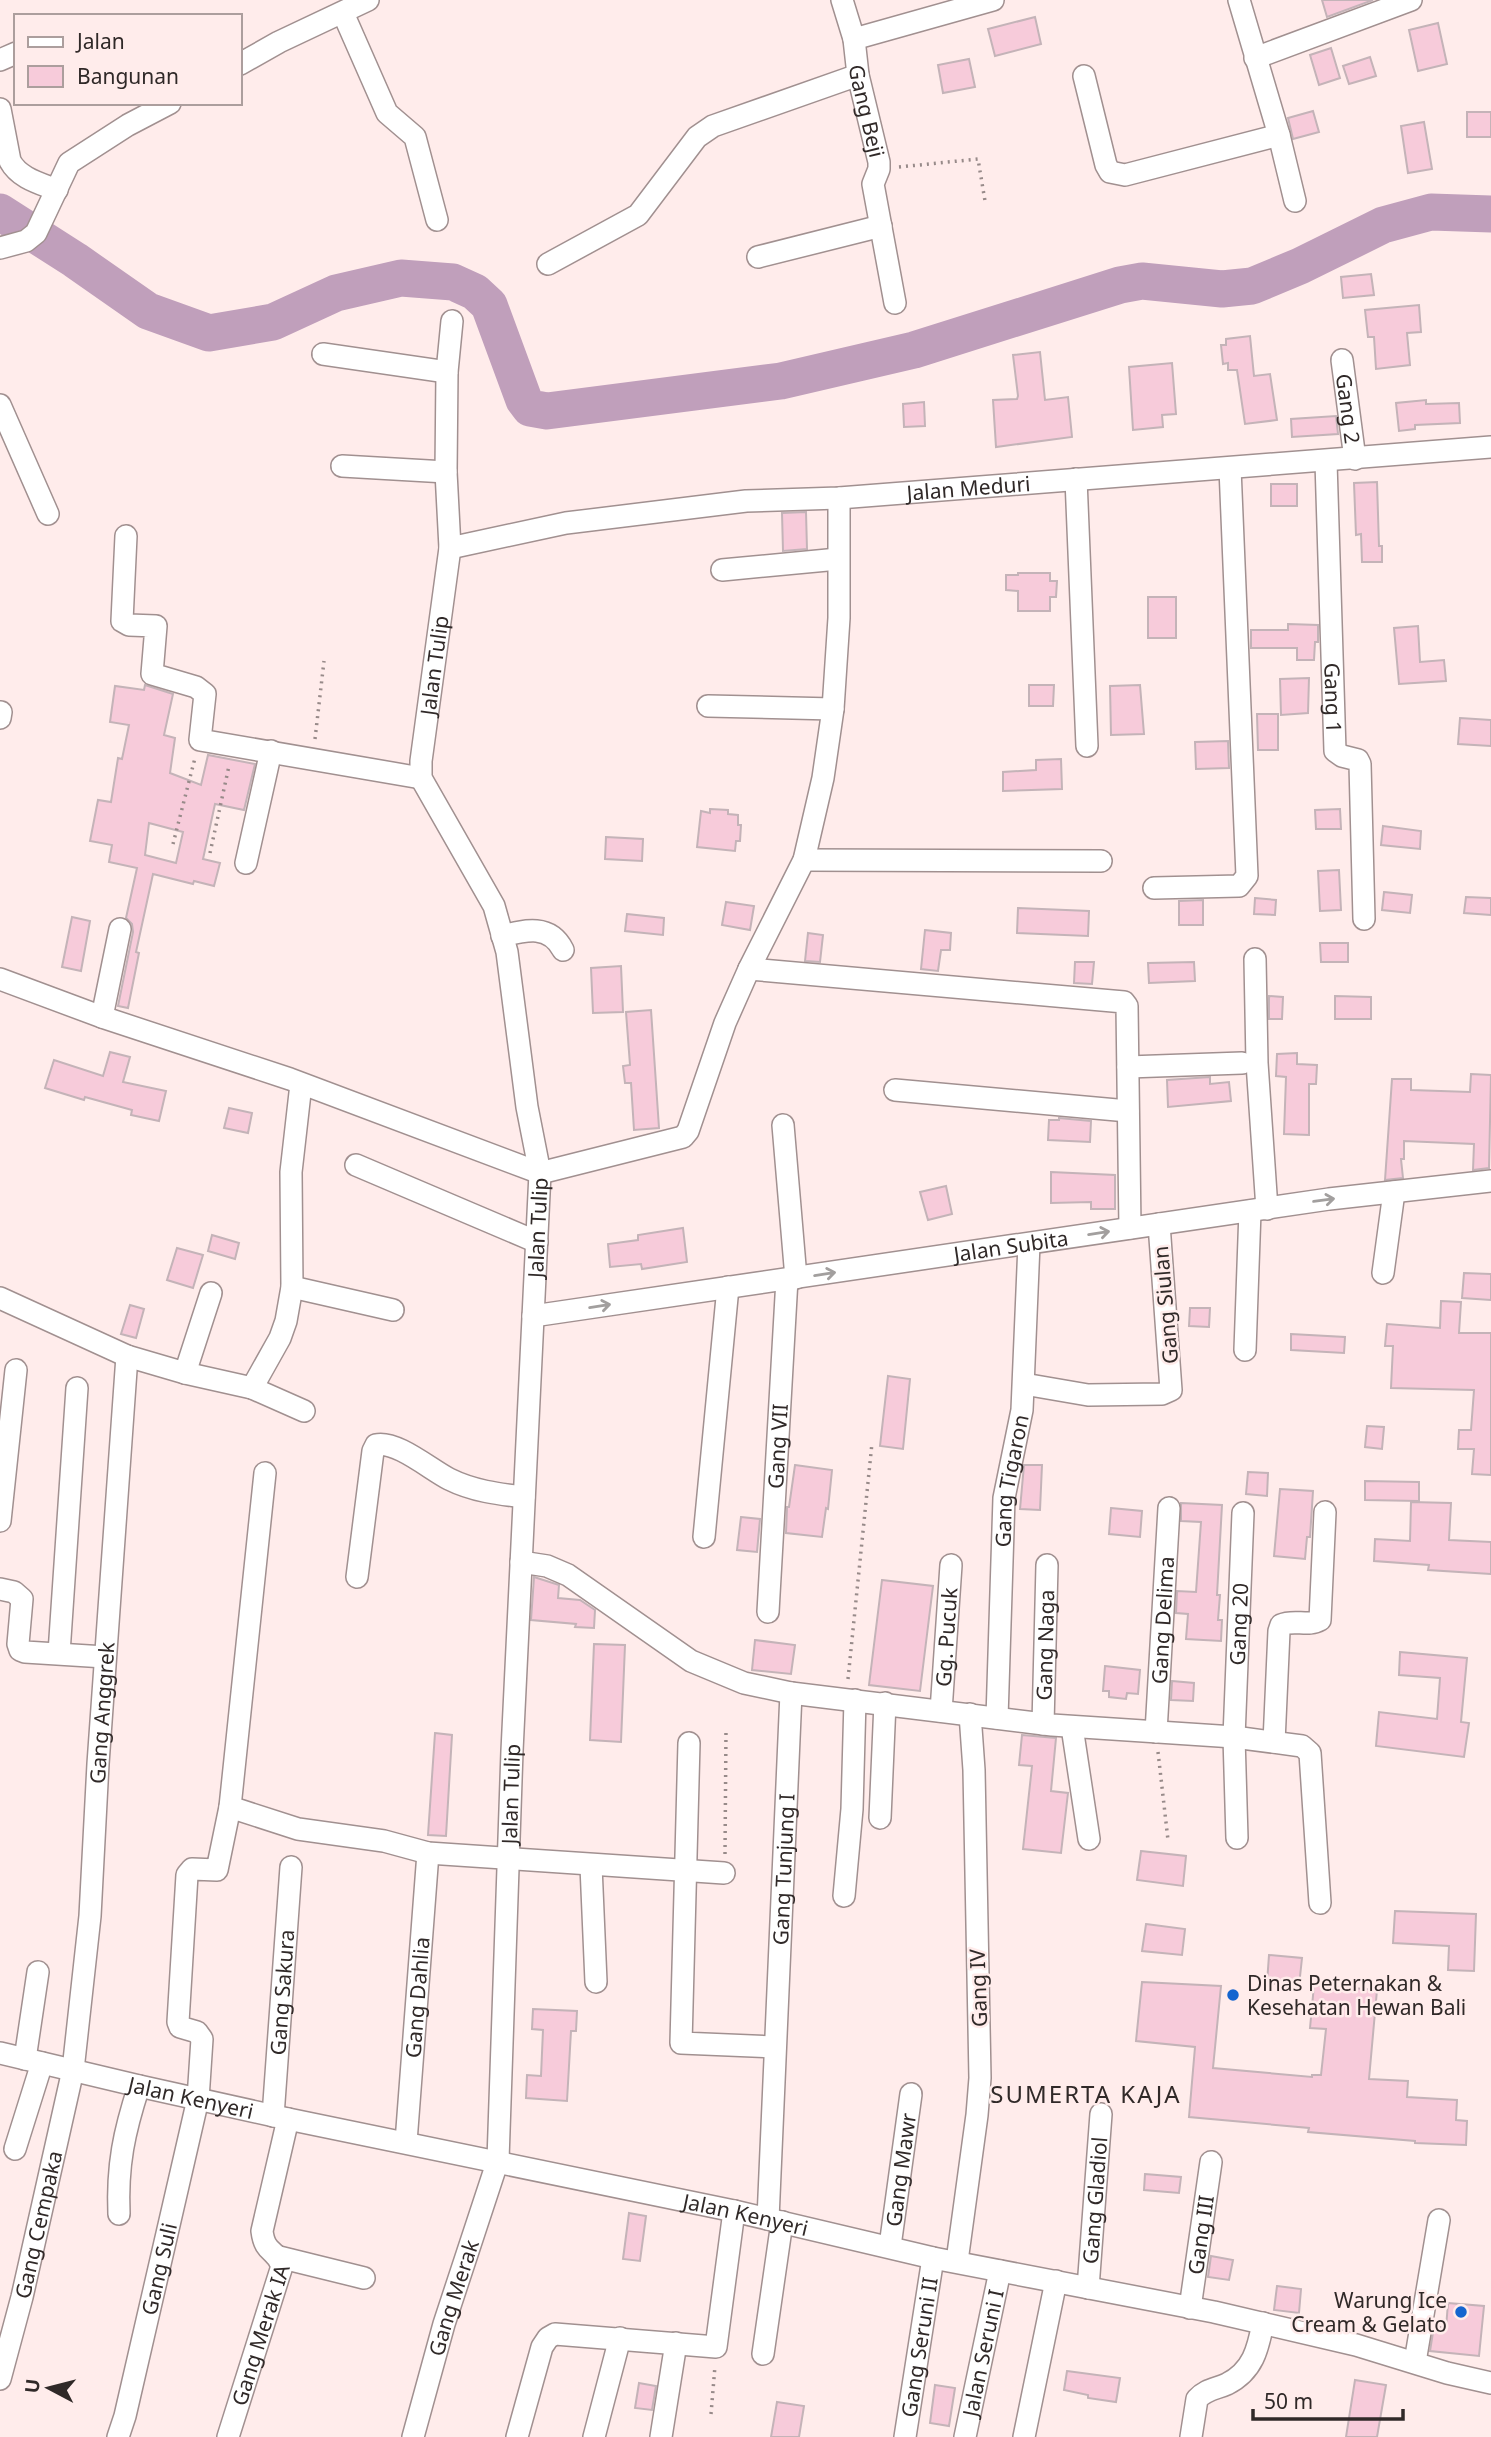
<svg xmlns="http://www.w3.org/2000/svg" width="1491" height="2437" viewBox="0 0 1491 2437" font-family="'Noto Sans',sans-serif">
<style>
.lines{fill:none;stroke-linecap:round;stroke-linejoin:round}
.river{stroke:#c09fbb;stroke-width:37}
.building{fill:#f7cbda;stroke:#c4b3b8;stroke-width:2;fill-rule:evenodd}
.minor-casing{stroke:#a19090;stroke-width:24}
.path{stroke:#978a89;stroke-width:3.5;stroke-dasharray:2 5;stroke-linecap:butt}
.minor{stroke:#fff;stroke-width:21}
.oneway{stroke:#a29f9e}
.poi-dot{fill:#1465cf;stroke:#ffeceb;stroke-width:2.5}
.labels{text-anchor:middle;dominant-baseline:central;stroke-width:5;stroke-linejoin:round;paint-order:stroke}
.street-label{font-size:21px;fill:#302928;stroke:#ffeceb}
.poi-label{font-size:21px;fill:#302928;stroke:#ffeceb;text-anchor:start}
.quarter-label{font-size:24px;letter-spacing:2px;fill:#302928;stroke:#ffeceb}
</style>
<rect width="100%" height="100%" fill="#ffeceb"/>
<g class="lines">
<polyline class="river" points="0,212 75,260 148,311 209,333 273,322 336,293 401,278 453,282 475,292 489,305 524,400 530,408 547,411 781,381 914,350 1120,285 1142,281 1222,289 1252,286 1300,266 1383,225 1431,212 1491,214"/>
</g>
<g class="building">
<polygon points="1322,0 1373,0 1327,17"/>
<polygon points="1035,17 1041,44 995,56 988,29"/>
<polygon points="1438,23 1447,64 1418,71 1409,30"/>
<polygon points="1331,48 1340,78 1319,85 1310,55"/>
<polygon points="1370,57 1376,76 1349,84 1343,66"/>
<polygon points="969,59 975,87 943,93 938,65"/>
<polygon points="1313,111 1319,132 1293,139 1288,118"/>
<rect x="1467" y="112" width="24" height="25"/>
<polygon points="1424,122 1432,169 1408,173 1401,126"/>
<polygon points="1371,274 1374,295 1343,298 1341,277"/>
<polygon points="1419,305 1421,332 1407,333 1410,365 1376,369 1374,337 1368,337 1365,310"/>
<polygon points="1250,336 1254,376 1270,374 1277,420 1245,424 1237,370 1228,370 1228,363 1223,364 1221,345 1226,345 1226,339"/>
<polygon points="1040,352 1045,400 1068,397 1072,437 996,447 993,400 1017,399 1018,396 1013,355"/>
<polygon points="1172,363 1176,414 1162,415 1163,427 1133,430 1129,367"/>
<polygon points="1426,400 1426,404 1459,403 1460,423 1415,425 1415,429 1399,431 1396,403"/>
<polygon points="924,402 925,426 904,427 903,404"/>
<polygon points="1336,416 1338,434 1292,437 1291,419"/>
<polygon points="1377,482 1379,546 1382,546 1382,562 1362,562 1361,534 1356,535 1354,483"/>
<rect x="1271" y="484" width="26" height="22"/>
<polygon points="806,512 807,549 783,551 782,513"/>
<polygon points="1018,573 1050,573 1050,581 1057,581 1056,597 1050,597 1050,611 1018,611 1018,591 1006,590 1006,575 1018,575"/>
<rect x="1148" y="597" width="28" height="41"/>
<polygon points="1288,624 1318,625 1318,642 1315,642 1314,660 1297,660 1297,648 1251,648 1251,630 1288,630"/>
<polygon points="1418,626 1420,662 1444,660 1446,681 1399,684 1394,628"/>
<polygon points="1309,678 1308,713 1281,715 1280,679"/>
<path d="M145,685l28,9 -9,41 11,3 -5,35 31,12 7,-30 47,9 -11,46 -29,-6 -12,55 17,4 -6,23 -20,-5 -1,3 -40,-10 -17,78 3,1 -11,55 -10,-2 15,-74 -1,-8 -6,-6 11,-50 -28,-6 3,-17 -22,-4 8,-41 13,2 7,-44 4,1 7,-34 -19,-3 5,-36 29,4zM149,823l34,9 -7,31 -31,-8z"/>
<polygon points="1029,685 1054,685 1053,706 1029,706"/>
<polygon points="1140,685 1144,734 1111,735 1110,686"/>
<polygon points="1257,714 1278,714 1278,750 1258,750"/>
<polygon points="1460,718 1491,720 1491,746 1458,744"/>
<polygon points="1228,741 1229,768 1196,769 1195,742"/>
<polygon points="1061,759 1062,789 1003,791 1003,772 1036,770 1036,760"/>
<polygon points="710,809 728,810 728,814 738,815 738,825 741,825 740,841 736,841 735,851 697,847 701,811 710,813"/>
<polygon points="1340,809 1341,829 1316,829 1315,810"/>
<polygon points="1383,826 1421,831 1420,849 1381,845"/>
<polygon points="606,837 643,839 642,861 605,859"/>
<polygon points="1339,870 1341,910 1320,911 1318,871"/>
<polygon points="1384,892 1412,895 1410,913 1382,910"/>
<polygon points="1466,897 1491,898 1491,915 1464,913"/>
<polygon points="1255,898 1276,900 1275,915 1254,914"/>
<polygon points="1203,900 1203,925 1179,925 1179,901"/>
<polygon points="726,902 754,906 750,930 722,925"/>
<polygon points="1018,908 1089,911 1088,936 1017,933"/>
<polygon points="627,914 664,918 663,935 625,931"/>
<polygon points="72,917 90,921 81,971 62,967"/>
<polygon points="925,930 951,933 950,950 941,950 938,971 921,969"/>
<polygon points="808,933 823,935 820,962 805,961"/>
<polygon points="1320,943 1348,943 1348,962 1321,962"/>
<polygon points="1075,962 1094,962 1092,984 1074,983"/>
<polygon points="1194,962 1195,981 1149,983 1148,963"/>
<polygon points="621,966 623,1012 593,1013 591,968"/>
<polygon points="1269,996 1283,997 1282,1019 1269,1019"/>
<polygon points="1335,996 1371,997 1371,1019 1335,1019"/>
<polygon points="651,1010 659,1128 634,1130 631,1083 625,1083 623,1066 630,1065 626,1012"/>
<polygon points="110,1052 130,1057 123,1082 166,1091 159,1121 131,1115 132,1110 85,1097 84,1100 45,1088 54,1060 103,1076"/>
<polygon points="1297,1053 1297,1064 1317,1065 1316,1084 1309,1084 1309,1135 1284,1134 1286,1077 1276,1076 1277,1054"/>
<polygon points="1471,1074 1491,1075 1489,1168 1473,1170 1474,1144 1404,1141 1404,1159 1401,1159 1403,1178 1385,1180 1392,1079 1411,1079 1411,1090 1470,1092"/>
<polygon points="1210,1077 1210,1084 1229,1082 1231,1101 1168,1107 1167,1080"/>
<polygon points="229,1108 252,1113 248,1133 224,1128"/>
<polygon points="1059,1118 1091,1121 1090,1142 1048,1140 1049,1120 1059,1120"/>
<polygon points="1051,1172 1115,1175 1115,1209 1091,1209 1091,1202 1051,1203"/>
<polygon points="946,1186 952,1214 928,1220 920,1192"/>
<polygon points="683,1228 687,1262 642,1269 641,1264 610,1267 608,1244 638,1240 638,1235"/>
<polygon points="212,1235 239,1243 235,1259 208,1251"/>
<polygon points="177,1248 203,1255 193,1288 167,1280"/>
<polygon points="1464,1273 1491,1274 1491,1300 1462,1298"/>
<polygon points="1441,1301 1461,1302 1459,1333 1491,1333 1491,1475 1472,1474 1474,1449 1458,1449 1459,1430 1471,1430 1474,1390 1391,1388 1393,1346 1385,1346 1387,1324 1440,1328"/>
<polygon points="130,1305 144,1309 136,1338 121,1334"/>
<polygon points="1190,1308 1210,1308 1209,1327 1189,1326"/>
<polygon points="1291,1334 1345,1337 1344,1353 1291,1350"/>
<polygon points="888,1376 910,1379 903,1449 880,1446"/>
<polygon points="1367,1426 1384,1427 1382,1449 1365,1447"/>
<polygon points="795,1465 832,1470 828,1509 826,1508 822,1537 786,1533 787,1507 789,1507"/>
<polygon points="1024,1465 1042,1465 1040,1510 1020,1509"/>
<polygon points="1248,1472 1268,1473 1267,1496 1246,1494"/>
<polygon points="1365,1481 1419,1482 1419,1501 1365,1500"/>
<polygon points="1280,1489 1313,1491 1310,1537 1307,1537 1305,1559 1274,1556"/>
<polygon points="1411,1502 1451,1503 1449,1540 1491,1542 1491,1574 1428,1570 1429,1565 1374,1561 1375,1539 1410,1541"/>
<polygon points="1181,1503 1222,1505 1217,1595 1220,1595 1218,1620 1222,1620 1221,1641 1186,1639 1188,1614 1176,1613 1177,1591 1196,1592 1201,1522 1181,1521"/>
<polygon points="1111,1508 1142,1511 1140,1537 1109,1534"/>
<polygon points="741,1517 760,1519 757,1552 737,1550"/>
<polygon points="534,1577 559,1585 558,1598 580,1600 595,1610 594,1628 575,1627 576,1624 531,1620"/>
<polygon points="882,1580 933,1586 920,1691 869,1685"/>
<polygon points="755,1640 795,1645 791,1674 752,1670"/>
<polygon points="594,1644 625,1645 621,1742 590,1740"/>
<polygon points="1400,1652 1467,1658 1461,1722 1469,1723 1464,1757 1376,1746 1379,1712 1437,1719 1440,1678 1399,1675"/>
<polygon points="1105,1666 1140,1670 1138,1694 1127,1693 1126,1699 1109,1697 1109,1691 1103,1691"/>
<polygon points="1172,1681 1194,1683 1193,1701 1171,1700"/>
<polygon points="435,1733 452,1735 446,1836 428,1835"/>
<polygon points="1022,1735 1056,1738 1051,1791 1068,1793 1061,1853 1023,1849 1032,1766 1019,1765"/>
<polygon points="1141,1851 1186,1856 1183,1886 1137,1880"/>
<polygon points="1395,1911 1476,1914 1474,1971 1448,1970 1449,1946 1393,1943"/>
<polygon points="1146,1924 1185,1929 1182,1955 1142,1951"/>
<polygon points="1269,1955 1302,1958 1299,1986 1267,1983"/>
<polygon points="1142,1982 1221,1986 1213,2068 1312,2077 1312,2075 1321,2075 1326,2029 1310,2028 1314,1985 1377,1990 1369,2079 1408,2081 1407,2097 1457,2100 1456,2120 1467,2121 1466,2145 1415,2143 1415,2141 1308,2132 1309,2128 1189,2117 1195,2047 1136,2041"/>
<polygon points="533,2009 577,2011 576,2031 571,2031 567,2101 526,2098 527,2075 541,2076 543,2030 532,2029"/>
<polygon points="1145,2174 1181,2177 1179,2193 1144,2190"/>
<polygon points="629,2213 646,2216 640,2261 623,2259"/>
<polygon points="1211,2256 1233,2260 1229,2280 1208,2277"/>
<polygon points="1277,2286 1301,2289 1299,2313 1274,2310"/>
<polygon points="1448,2303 1484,2306 1479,2356 1430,2351 1434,2326 1446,2328"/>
<polygon points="1067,2371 1120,2378 1116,2402 1088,2398 1088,2395 1064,2390"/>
<polygon points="1355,2380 1386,2385 1377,2437 1346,2437"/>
<polygon points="639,2383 656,2386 652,2410 635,2408"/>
<polygon points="935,2385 955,2388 949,2426 930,2423"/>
<polygon points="777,2402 804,2406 799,2437 771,2437"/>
</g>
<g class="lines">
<defs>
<g id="minor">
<path id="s1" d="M842,0l12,39 4,36 21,87v7l-6,15 22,119"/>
<polyline points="1239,0 1279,135 1295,201"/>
<polyline points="343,13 387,113 415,137 437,220"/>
<polyline points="854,39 993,0"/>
<polyline points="1255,58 1411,0"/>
<polyline points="0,60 16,53"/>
<polyline points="240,64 279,42 368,0"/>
<polyline points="1084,76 1106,165 1110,172 1125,175 1279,135"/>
<path d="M0,109l10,52c9,17 29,22 47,29"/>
<polyline points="0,248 26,241 36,233 69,163 128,125 170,103"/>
<polyline points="758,257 881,226"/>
<polyline points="548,264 638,215 697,137 713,126 858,75"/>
<polyline points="323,354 447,372"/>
<path id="s2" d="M1342,360l13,99"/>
<polyline points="0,405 48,514"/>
<path id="s3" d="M1326,462l9,289 7,5 16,4 2,4 4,155"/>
<polyline points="342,466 446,472"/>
<polyline points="1076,479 1087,746"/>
<polyline points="126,536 122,621 129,625 156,626 152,674 196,687 205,694 200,740 421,778"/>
<path id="s4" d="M450,548l116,-25 180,-22 93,-3 652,-51"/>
<polyline points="722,570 838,559"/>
<polyline points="708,706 833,709"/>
<polyline points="0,718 1,712"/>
<polyline points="804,860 1101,861"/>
<polyline points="246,863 271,751"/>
<polyline points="1154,888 1239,886 1247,876 1230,468"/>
<path d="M502,936c24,-6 48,-12 61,14"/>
<polyline points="1255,959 1257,1063 1267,1209"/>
<polyline points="749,969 1124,1002 1127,1006 1130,1228"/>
<polyline points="0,979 102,1017 290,1079 540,1173 683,1137 688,1131 725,1023 749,969 804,860 823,778 833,709 839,618 839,498"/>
<polyline points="102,1017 120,929"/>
<polyline points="1128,1067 1242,1063"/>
<polyline points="895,1090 1128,1111"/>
<polyline points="783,1125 796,1278"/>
<polyline points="356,1165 537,1242"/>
<polyline points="1383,1273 1394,1192"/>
<polyline points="292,1287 393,1310"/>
<polyline points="0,1298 127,1356 185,1373 252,1388 304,1411"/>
<path id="s5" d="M533,1316l796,-117 162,-18"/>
<polyline points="1245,1350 1250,1211"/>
<polyline points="185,1373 211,1293"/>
<polyline points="1024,1384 1088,1395 1162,1394 1171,1390 1159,1224"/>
<polyline points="252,1388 280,1338 286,1321 292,1287 291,1172 301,1084"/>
<polyline points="265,1473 230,1807 298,1829 384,1841 428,1853 724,1873"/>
<polyline points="0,1521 16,1370"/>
<polyline points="704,1537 728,1287"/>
<polyline points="521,1562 547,1566 568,1575 691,1661 744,1683 791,1693 1052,1725 1234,1737 1302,1746 1310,1753 1320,1903"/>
<path d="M357,1577l16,-126 3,-6c20,-5 55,25 73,34 24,12 49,15 75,18"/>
<polyline points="0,1589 14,1592 22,1599 18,1644 20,1650 25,1652 105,1657"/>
<path id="s6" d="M768,1612l19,-333"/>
<polyline points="59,1653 77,1388"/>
<path id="s7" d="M941,1711l10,-146"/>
<path id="s8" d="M997,1718l7,-220 18,-88 7,-166"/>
<path id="s9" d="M1043,1724l4,-159"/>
<polyline points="1072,1727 1089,1839"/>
<path id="s10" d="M1156,1732l13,-224"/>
<path d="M1274,1742l5,-111 2,-6c13,-6 27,2 39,-5l5,-108"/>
<polyline points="689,1743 681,2043 775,2047"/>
<polyline points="880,1818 885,1703"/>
<path id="s11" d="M1237,1838l-3,-101 9,-224"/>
<polyline points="591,1866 596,1982"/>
<polyline points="844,1896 852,1809 855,1700"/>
<path id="s12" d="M0,2053l139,33 149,33 446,92 199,47 281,54 142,33 91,28 44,10"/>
<polyline points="25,2059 38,1972"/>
<path id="s13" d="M273,2116l18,-249"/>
<path id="s14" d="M406,2142l22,-289"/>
<polyline points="15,2149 42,2063"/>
<path d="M119,2214c-2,-49 5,-82 20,-128"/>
<path id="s15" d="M768,2219l23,-526"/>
<path id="s16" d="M890,2246l21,-152"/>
<polyline points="279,2257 364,2278"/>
<polyline points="957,2261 977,2115 980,2078 974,1770 970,1714"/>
<path id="s17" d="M1088,2288l13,-174"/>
<path id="s18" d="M1190,2308l21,-146"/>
<polyline points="763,2354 782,2222"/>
<polyline points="1415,2362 1439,2220"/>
<path id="s19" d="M0,2379l22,-82 51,-227 17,-154 8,-152 29,-408"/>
<path id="s20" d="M118,2437l7,-21 73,-317 4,-60 -5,-7 -17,-5 -2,-5 9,-147 5,-6 25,1 13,-63"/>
<path id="s21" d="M228,2437l54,-171c-6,-18 -17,-11 -20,-35l26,-112"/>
<path id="s22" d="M413,2437l31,-113 54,-164 14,-409 28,-578 -13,-66 -20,-155 -13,-46 -73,-128v-17l29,-213 -4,-76 1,-100 5,-51"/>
<polyline points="517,2437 542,2347 548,2338 555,2334 716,2347 734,2211"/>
<polyline points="594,2437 620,2338"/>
<polyline points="661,2437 676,2343"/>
<path id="s23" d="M905,2437l28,-179"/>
<path id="s24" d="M965,2437l35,-166"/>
<polyline points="1024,2437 1056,2281"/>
<path d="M1191,2437l6,-38c9,-10 19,-10 30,-15 26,-13 31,-35 36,-61"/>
</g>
</defs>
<use href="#minor" class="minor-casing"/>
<g class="path">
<polyline points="899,167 978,159 985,201"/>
<polyline points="315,739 324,661"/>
<polyline points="173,844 195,758"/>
<polyline points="210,853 229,766"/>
<polyline points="848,1679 872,1443"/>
<polyline points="1158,1752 1168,1840"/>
<polyline points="725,1854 726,1729"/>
<polyline points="711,2414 715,2366"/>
</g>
<use href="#minor" class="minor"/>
</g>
<defs><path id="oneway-shaft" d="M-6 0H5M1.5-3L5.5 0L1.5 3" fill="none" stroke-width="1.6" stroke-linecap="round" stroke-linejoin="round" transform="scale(1.75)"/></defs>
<g class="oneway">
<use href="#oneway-shaft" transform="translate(1324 1200) rotate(-8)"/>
<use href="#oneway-shaft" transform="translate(1099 1233) rotate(-9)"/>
<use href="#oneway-shaft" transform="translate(825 1274) rotate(-9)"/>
<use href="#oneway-shaft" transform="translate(600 1306) rotate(-9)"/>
</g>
<g class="poi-dot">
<circle cx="1233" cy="1995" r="7"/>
<circle cx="1461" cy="2312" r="7"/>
</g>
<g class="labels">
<g class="street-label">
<text stroke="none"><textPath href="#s1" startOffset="114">Gang Beji</textPath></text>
<text stroke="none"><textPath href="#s2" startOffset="49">Gang 2</textPath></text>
<text stroke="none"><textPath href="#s4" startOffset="523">Jalan Meduri</textPath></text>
<text stroke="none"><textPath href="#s22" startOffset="1810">Jalan Tulip</textPath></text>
<text stroke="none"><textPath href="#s3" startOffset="236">Gang 1</textPath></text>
<text stroke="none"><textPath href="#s22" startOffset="1223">Jalan Tulip</textPath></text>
<text stroke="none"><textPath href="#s5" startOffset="483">Jalan Subita</textPath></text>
<text transform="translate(1165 1305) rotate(-95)">Gang Siulan</text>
<text stroke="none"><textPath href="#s6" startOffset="166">Gang VII</textPath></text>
<text stroke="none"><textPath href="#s8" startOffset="238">Gang Tigaron</textPath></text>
<text stroke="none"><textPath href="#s10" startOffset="112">Gang Delima</textPath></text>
<text stroke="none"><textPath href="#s11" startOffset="214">Gang 20</textPath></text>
<text stroke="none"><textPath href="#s7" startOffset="74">Gg. Pucuk</textPath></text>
<text stroke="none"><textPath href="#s9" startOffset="79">Gang Naga</textPath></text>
<text stroke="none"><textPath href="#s19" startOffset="676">Gang Anggrek</textPath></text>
<text stroke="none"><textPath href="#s22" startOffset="656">Jalan Tulip</textPath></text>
<text stroke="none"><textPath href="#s15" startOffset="350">Gang Tunjung I</textPath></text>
<text transform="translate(978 1988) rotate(-92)">Gang IV</text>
<text stroke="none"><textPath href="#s13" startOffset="124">Gang Sakura</textPath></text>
<text stroke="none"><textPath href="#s14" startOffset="145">Gang Dahlia</textPath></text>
<text stroke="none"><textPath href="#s12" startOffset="196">Jalan Kenyeri</textPath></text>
<text stroke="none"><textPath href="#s16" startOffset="77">Gang Mawr</textPath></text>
<text stroke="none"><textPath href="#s17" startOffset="88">Gang Gladiol</textPath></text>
<text stroke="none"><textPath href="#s12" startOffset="763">Jalan Kenyeri</textPath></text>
<text stroke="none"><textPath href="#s19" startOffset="159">Gang Cempaka</textPath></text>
<text stroke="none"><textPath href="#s18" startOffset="74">Gang III</textPath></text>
<text stroke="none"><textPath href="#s20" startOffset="173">Gang Suli</textPath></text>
<text stroke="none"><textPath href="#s22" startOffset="145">Gang Merak</textPath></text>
<text stroke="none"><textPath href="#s21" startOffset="107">Gang Merak IA</textPath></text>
<text stroke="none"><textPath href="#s23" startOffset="91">Gang Seruni II</textPath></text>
<text stroke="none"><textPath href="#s24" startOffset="86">Jalan Seruni I</textPath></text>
</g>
<g class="poi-label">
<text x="1247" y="1983">Dinas Peternakan &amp;<tspan x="1247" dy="24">Kesehatan Hewan Bali</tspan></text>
<text x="1447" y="2300" text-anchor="end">Warung Ice<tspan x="1447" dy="24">Cream &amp; Gelato</tspan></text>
</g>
<g class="quarter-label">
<text x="1086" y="2093">SUMERTA KAJA</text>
</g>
</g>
<rect x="14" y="14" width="228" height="91" fill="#ffeceb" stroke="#ac9e9d" stroke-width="2"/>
<rect x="28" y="37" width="35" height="10" fill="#ffffff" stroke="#ac9e9d" stroke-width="2"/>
<text x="77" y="49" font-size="21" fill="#302928">Jalan</text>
<rect x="28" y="66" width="35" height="21" fill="#f7cbda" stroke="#ac9e9d" stroke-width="2"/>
<text x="77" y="84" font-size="21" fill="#302928">Bangunan</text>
<g transform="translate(49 2388) rotate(277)" stroke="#ffeceb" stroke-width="5" paint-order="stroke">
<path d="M0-5L12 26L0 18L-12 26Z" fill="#302928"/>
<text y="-10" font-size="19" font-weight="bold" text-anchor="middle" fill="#302928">U</text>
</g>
<path d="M1253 2409v10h150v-10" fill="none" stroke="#302928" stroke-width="3.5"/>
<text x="1264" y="2409" font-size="21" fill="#302928" stroke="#ffeceb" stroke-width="5" paint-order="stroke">50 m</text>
</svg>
